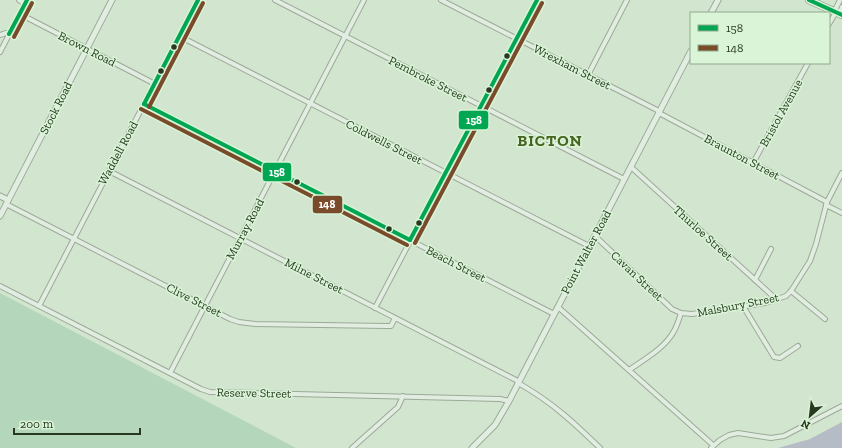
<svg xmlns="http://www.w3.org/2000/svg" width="842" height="448" viewBox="0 0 842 448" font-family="'Zilla Slab',serif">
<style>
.green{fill:#b4d7bb}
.water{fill:#b5bcc5}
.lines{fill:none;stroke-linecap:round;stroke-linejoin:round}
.minor-casing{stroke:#9caa98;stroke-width:6}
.tertiary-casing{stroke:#9caa98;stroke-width:7}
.secondary-casing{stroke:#8c9a88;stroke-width:8}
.minor{stroke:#e2ede1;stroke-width:4}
.tertiary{stroke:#e2ede1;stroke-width:5}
.secondary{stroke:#e2ede1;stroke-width:5.5}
.bus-1-casing{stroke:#d9f4d7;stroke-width:7}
.bus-2-casing{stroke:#d9f4d7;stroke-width:7}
.bus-1{stroke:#00a651;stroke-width:4}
.bus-2{stroke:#7a4b2a;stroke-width:4}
.bus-dot{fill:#283920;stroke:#d9f4d7;stroke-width:1.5}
.labels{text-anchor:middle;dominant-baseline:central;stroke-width:3;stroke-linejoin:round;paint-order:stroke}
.street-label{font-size:12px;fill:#283920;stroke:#d9f4d7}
.district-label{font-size:16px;font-weight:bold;letter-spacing:1px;fill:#496321;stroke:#d9f4d7}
.line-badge{stroke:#d9f4d7;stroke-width:1.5}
.badge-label{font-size:11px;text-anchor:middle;font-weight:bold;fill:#fff}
</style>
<rect width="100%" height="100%" fill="#d2e5cf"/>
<polygon class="green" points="0,293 296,448 0,448"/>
<polygon class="water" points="842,422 842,448 778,448 810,439"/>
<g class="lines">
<defs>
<g id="minor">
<polyline points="19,0 25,4"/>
<polyline points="275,0 624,179"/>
<polyline points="441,0 657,110 661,114 827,202"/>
<polyline points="836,12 836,8 840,0"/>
<polyline points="20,14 155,84"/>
<polyline points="829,24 836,12 841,10 842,7"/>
<polyline points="0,35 6,33 9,34"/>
<polyline points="179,36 589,246"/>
<polyline points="0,52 27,0"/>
<polyline points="588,75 627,0"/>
<polyline points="144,104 554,314"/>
<polyline points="753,163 808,63"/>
<polyline points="631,167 776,299"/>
<path d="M109,171l407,209 4,4c33,19 53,38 80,64"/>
<polyline points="6,204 230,319 239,322 255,324 387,326 391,326 395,318"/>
<polyline points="826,205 842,213"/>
<polyline points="595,236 672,309 681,313 692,314 765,303 786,296 791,291 810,261 816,244 827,202 842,173"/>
<polyline points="755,280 771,249"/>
<polyline points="0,286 201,389 210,392 500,399 509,401"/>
<polyline points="791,291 825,319"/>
<polyline points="39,306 198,0"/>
<polyline points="743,306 774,357 780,358 798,346"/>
<polyline points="558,307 713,445"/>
<polyline points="375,308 537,0"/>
<path d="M629,370c16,-11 36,-22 45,-39 3,-5 5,-12 7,-18"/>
<polyline points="170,373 364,0"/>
<polyline points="352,448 398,407 403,396"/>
<polyline points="711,448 720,440 729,435 738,433 771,438 784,436 842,406"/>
</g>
<g id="tertiary">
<polyline points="711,13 718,0"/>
<polyline points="0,196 8,200"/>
<polyline points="0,216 112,0"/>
<polyline points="472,448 495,425 509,401 691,51"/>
</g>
<polyline id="secondary" points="809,0 842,15"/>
</defs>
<use href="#minor" class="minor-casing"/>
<use href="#tertiary" class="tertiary-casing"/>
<use href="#secondary" class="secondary-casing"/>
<use href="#minor" class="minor"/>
<use href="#tertiary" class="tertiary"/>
<use href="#secondary" class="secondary"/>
<defs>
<g id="bus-1">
<polyline points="809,0 842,15"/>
<polyline points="9,34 27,0"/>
<polyline points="144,104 410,240"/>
<polyline points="144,104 198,0"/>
<polyline points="410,240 537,0"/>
</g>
<g id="bus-2">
<polyline points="14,37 32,3"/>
<polyline points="149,107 203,3"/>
<polyline points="141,109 407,245"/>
<polyline points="415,243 542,3"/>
</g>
</defs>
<use href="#bus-1" class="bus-1-casing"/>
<use href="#bus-2" class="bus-2-casing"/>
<use href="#bus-1" class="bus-1"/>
<use href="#bus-2" class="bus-2"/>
</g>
<g class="bus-dot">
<circle cx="174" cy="47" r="3.5"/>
<circle cx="507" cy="56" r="3.5"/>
<circle cx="161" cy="71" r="3.5"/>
<circle cx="489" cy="90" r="3.5"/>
<circle cx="297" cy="182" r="3.5"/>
<circle cx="419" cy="223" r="3.5"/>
<circle cx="389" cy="229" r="3.5"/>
</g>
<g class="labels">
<g class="street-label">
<text transform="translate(87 49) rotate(27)">Brown Road</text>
<text transform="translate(572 67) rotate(27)">Wrexham Street</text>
<text transform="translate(428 79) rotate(27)">Pembroke Street</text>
<text transform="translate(56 108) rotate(-63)">Stock Road</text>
<text transform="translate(781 113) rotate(-61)">Bristol Avenue</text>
<text transform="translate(384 142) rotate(27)">Coldwells Street</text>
<text transform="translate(118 153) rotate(-62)">Waddell Road</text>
<text transform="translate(742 157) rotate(28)">Braunton Street</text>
<text transform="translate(245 229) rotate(-62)">Murray Road</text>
<text transform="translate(703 233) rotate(42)">Thurloe Street</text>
<text transform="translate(586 252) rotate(-62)">Point Walter Road</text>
<text transform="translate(456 264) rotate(27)">Beach Street</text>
<text transform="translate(314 276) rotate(27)">Milne Street</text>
<text transform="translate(637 276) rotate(43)">Cavan Street</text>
<text transform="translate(194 300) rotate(27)">Clive Street</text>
<text transform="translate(738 305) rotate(-11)">Malsbury Street</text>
<text transform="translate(254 393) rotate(1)">Reserve Street</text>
</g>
<g class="district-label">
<text x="550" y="140">BICTON</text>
</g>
</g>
<g class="line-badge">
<rect x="458" y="110" width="31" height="20" rx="4" fill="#00a651"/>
<rect x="262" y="162" width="30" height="20" rx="4" fill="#00a651"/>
<rect x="312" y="195" width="31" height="19" rx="4" fill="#7a4b2a"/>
</g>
<g class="badge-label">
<text x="474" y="124">158</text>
<text x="277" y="176">158</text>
<text x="327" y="208">148</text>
</g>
<rect x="690" y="12" width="140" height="52" fill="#d9f4d7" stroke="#92a98e"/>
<rect x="698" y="25" width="20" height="6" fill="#00a651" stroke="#92a98e"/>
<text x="726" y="32" font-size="12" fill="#283920">158</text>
<rect x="698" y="45" width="20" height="6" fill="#7a4b2a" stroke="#92a98e"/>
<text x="726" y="52" font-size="12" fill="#283920">148</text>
<g transform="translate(810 416) rotate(208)" stroke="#d9f4d7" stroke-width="3" paint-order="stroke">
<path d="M0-3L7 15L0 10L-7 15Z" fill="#283920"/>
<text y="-6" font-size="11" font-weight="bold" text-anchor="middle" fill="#283920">N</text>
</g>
<path d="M14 428v6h126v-6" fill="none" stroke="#283920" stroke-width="2"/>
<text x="20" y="428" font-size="12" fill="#283920" stroke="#d9f4d7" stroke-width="3" paint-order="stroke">200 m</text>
</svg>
